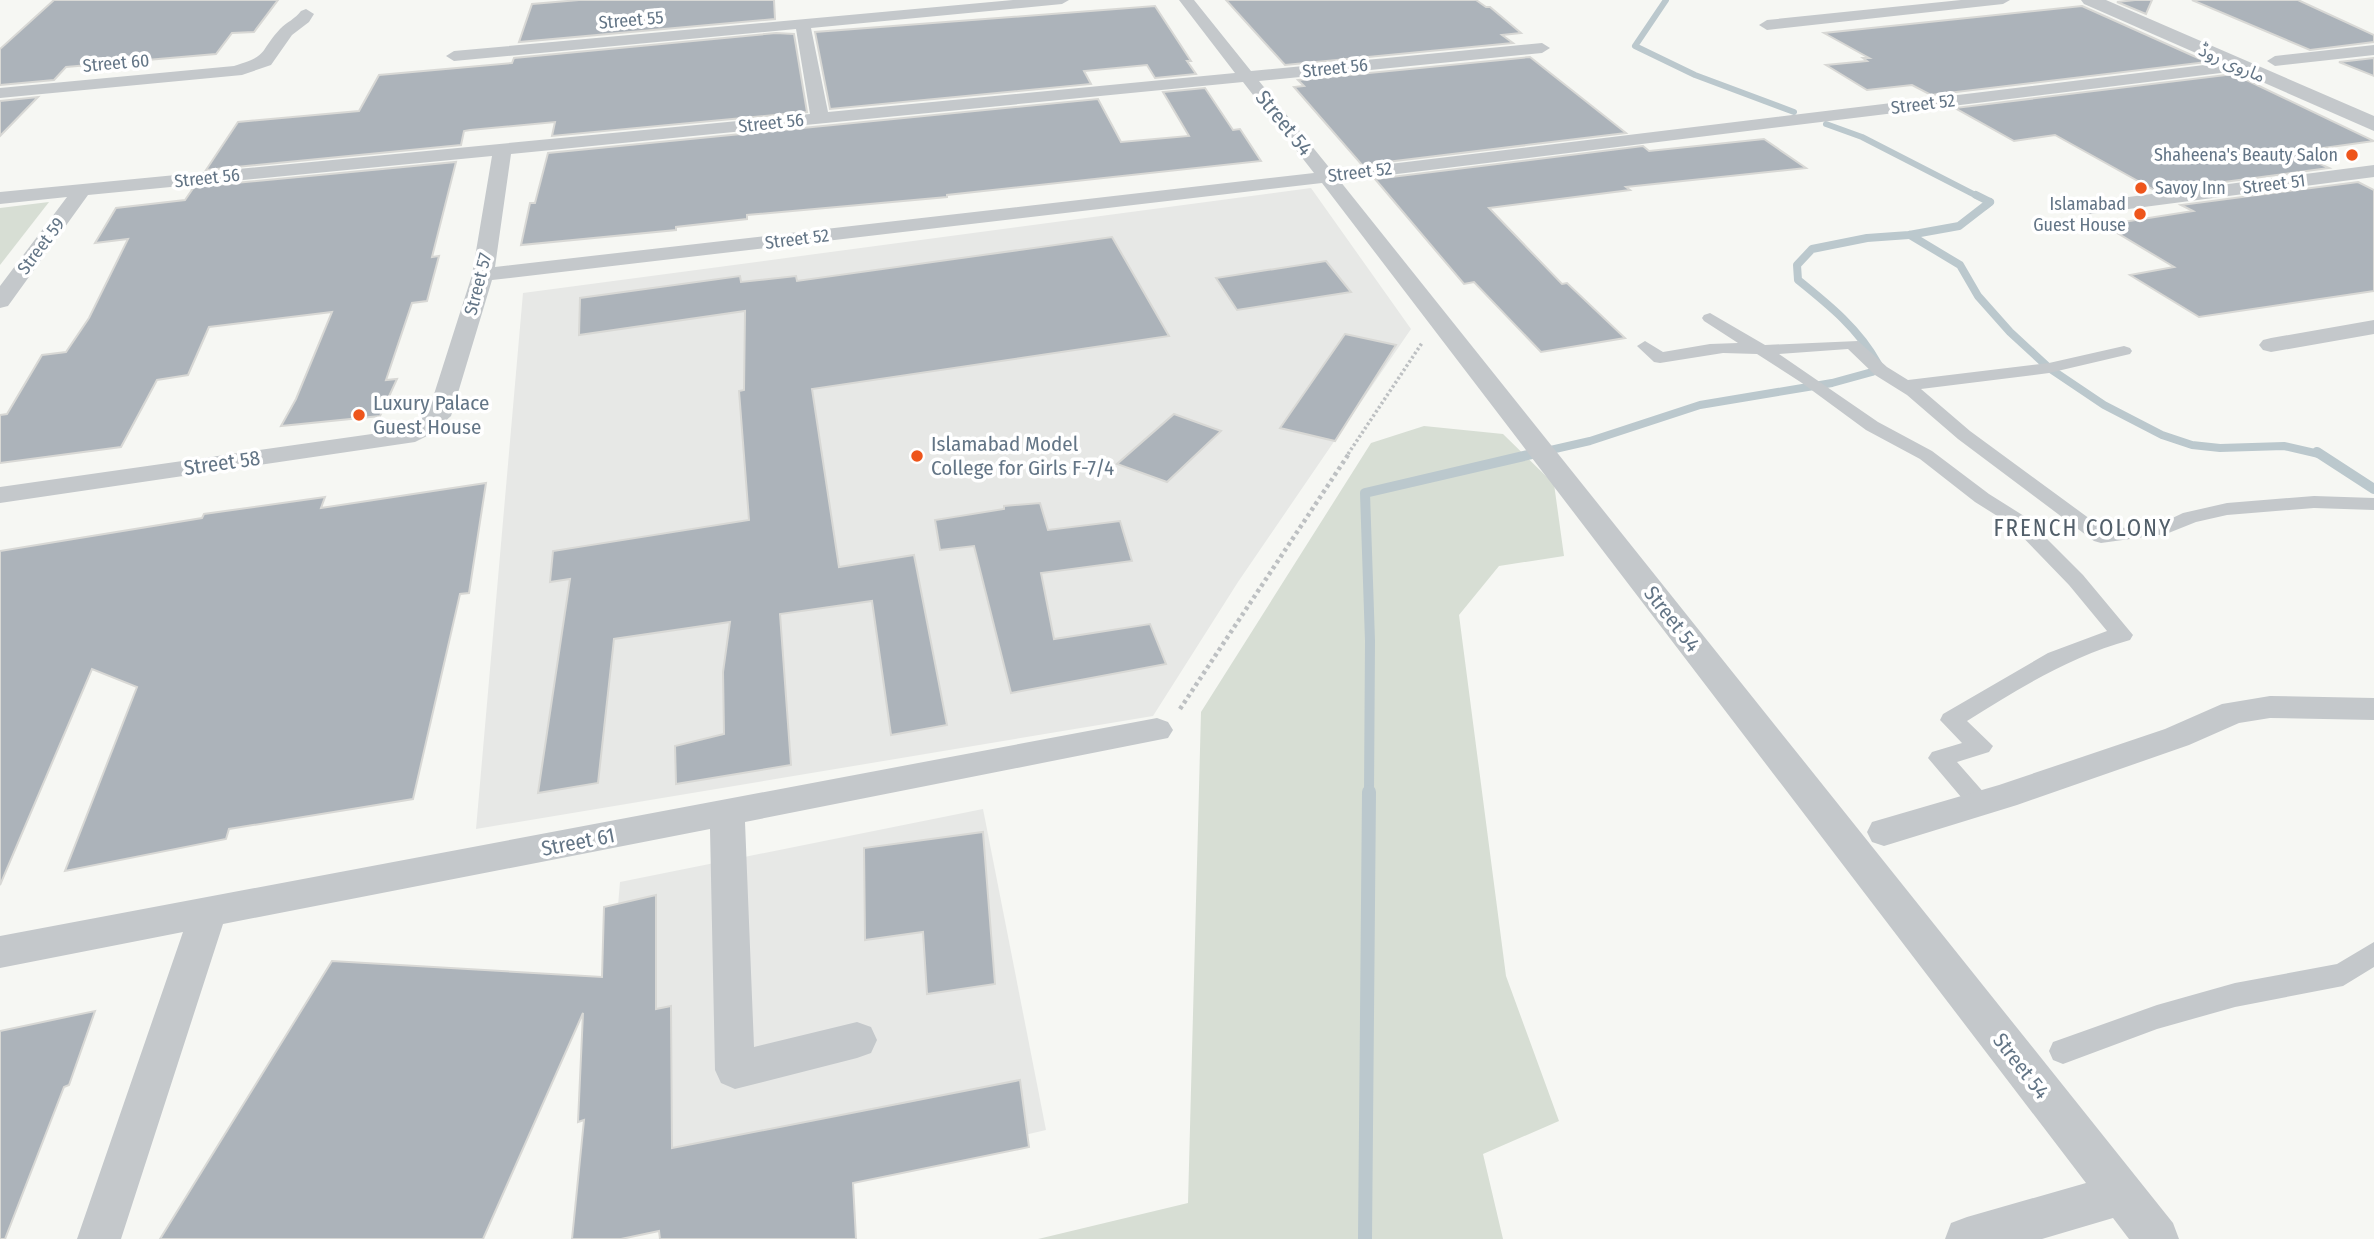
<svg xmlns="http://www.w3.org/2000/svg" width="2374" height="1239" viewBox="0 0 2374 1239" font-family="'Fira Sans Condensed','Noto Sans Arabic',sans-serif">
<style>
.built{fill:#e7e8e6}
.green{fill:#d7ded4}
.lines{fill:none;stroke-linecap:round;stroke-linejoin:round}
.stream-far3{stroke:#bbc8cd;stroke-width:6}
.stream-far2{stroke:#bbc8cd;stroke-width:8}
.stream-far1{stroke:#bbc8cd;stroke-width:10}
.stream{stroke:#bbc8cd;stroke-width:14}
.building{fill:#acb3ba;stroke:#d8d8d5;stroke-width:2}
.path-far1{stroke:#bdc0c2;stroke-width:3.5;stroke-dasharray:2.5 2.5;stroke-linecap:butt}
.path{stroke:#bdc0c2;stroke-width:4.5;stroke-dasharray:3.5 3.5;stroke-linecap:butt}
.pedestrian{fill:#c4c8cb;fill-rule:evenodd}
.minor{fill:#c4c8cb;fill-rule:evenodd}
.tertiary{fill:#c4c8cb;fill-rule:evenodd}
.poi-dot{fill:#ee551b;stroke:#fff;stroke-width:2.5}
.labels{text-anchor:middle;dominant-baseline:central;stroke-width:7;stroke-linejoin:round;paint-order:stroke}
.far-street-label{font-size:18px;fill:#637586;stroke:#fff}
.far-poi-label{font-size:18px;fill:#637586;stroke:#fff;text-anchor:end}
.street-label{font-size:21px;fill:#637586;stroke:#fff}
.poi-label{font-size:21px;fill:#637586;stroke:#fff;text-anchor:start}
.neighbourhood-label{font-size:23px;letter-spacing:2px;fill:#525f6a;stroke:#fff}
</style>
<rect width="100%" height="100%" fill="#f6f7f3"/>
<g class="built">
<polygon points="1311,188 1411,329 1238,582 1153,716 476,829 523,293"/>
<polygon points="983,809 1046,1130 590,1236 620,882"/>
</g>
<g class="green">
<polygon points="49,202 0,265 0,208"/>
<polygon points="1424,426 1503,434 1554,484 1564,556 1499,566 1459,615 1506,976 1559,1121 1483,1154 1503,1239 1038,1239 1188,1203 1201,712 1371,443"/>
</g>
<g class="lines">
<g class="stream-far3">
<polyline points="1666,0 1635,46 1695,75 1794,112"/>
<polyline points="1826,124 1862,137 1979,197"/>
</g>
<g class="stream-far2">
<polyline points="1976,195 1990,202 1985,206"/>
<polyline points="1910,235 1960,265 1978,296 2010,332 2049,368 2104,405 2162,435 2192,445 2220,448 2284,446 2319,454"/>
<path d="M1533,454l57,-13 110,-36 132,-22 40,-11 6,-8c-19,-35 -49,-59 -80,-84l-1,-15 15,-16 55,-11 42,-3 50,-9 31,-24"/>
</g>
<g class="stream-far1">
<polyline points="2317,452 2374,489"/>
<polyline points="1369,793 1370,641 1365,493 1541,452"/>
</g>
<polyline class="stream" points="1365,1239 1369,792"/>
</g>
<g class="building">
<polygon points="54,0 278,0 254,32 232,33 216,54 66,67 54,80 0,85 0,49"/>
<polygon points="579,0 774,0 775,19 519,42 532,4"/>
<polygon points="1226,0 1476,0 1486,7 1490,7 1521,33 1502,35 1513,43 1285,65"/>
<polygon points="2135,0 2152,0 2146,14 2117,2"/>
<polygon points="2192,0 2298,0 2374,35 2374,42 2310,50"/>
<polygon points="1155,6 1191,61 1187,61 1196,74 1155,78 1147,65 1084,71 1091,84 830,109 815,32"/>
<polygon points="2082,6 2207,62 1931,95 1912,85 1867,90 1826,65 1867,61 1863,58 1869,58 1824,33"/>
<polygon points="776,33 794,34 807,112 552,136 555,122 470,130 464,131 461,145 206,170 238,122 359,111 379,75 512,63 514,58"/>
<polygon points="1530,57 1626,133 1362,165 1294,87 1304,86 1298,80"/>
<polygon points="2374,58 2374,76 2339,62"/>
<polygon points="2234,74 2374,141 2294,152 2329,168 2156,191 2055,135 2014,141 1955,108"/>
<polygon points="1205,88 1233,130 1240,129 1261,161 947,195 947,197 747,215 747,219 676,227 676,230 521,245 530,203 535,203 548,153 1098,99 1121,142 1189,136 1163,92"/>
<polygon points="38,97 0,136 0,101"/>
<polygon points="1764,139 1806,168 1626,187 1630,190 1489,208 1562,284 1567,283 1625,338 1541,352 1474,282 1464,284 1375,179 1643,146 1649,151"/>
<polygon points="456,162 432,257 439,256 427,301 412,303 386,380 397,379 380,416 281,426 296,399 332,312 209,327 188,375 157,380 121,447 0,463 0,415 7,414 42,355 66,352 89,318 128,239 95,243 116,208 185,200 194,187"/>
<polygon points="2358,182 2374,190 2374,291 2199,317 2130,275 2174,267 2104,225 2193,211 2181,205"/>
<polygon points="1112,237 1169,336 812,389 839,567 914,555 947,725 891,735 872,601 780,614 791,765 676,784 675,746 724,734 723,672 730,622 614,639 598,783 538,793 570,579 550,582 553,551 749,520 739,391 744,390 745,311 579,335 580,298 740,276 741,282 796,276 797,281"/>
<polygon points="1326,261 1351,292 1237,310 1216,278"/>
<polygon points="1345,334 1396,345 1335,441 1280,428"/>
<polygon points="1174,414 1221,431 1167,482 1117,464"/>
<polygon points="486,483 469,593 460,594 413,799 229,829 226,839 65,871 137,687 92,669 0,885 0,551 202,518 204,514 325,497 321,508"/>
<polygon points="1040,503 1048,530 1120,521 1132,561 1041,573 1054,639 1150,624 1166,664 1011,693 974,546 940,550 935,520 1004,509 1004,506"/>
<polygon points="983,832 995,984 927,994 923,932 865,940 864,848"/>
<polygon points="656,895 656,1009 671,1006 672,1148 1020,1080 1029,1147 853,1183 856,1239 660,1239 659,1231 621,1239 572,1239 584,1120 578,1122 583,1013 483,1239 160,1239 332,961 602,977 604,907"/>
<polygon points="95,1011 69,1085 64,1087 5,1239 0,1239 0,1031"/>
</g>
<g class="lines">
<polyline class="path-far1" points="1348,454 1422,343"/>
<polyline class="path" points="1180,709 1350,452"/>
<g class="pedestrian">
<path d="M1710,313l55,32 93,-4 29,26 21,13 141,-17 75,-17 6,2 2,3 -2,3 -81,19 -128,16 49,42 135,99 57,-7 21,-10 44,-10 87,-7 60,2v12l-60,-2 -87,7 -31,7 -30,12 -65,9 -7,-2 -136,-102 -51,-44 -32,-20 -27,-26 -69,5 99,68 54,29 57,43 35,22 59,59 50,60 -3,5c-61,17 -110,48 -163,81l26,25 -4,6 -32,10 36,41 -3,7 -9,2 -9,-2 -44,-52 4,-6 30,-9 -22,-23 3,-6 105,-61 59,-22 -38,-46 -59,-61 -35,-22 -55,-43 -54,-29 -64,-47 -45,-29 -34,-1 -63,10 -6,-1 -17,-16 8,-5 18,11 47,-8 28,-1 -34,-22 -2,-3 2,-3z"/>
<polygon points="2374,942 2374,967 2343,986 2235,1007 2157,1029 2063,1064 2053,1060 2049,1051 2053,1042 2157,1005 2235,983 2337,964"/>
</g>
<g class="minor">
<path d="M1013,0h56l-7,4 -251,24 17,84 407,-39 -56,-73h15l57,71 291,-28 8,5 -8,5 -283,28 73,90 905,-110 6,2 2,3 -2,3 -6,2 -897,110 833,1042 6,16h-50l-16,-21 -71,21h-97l6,-16 16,-6 119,-34 -764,-1000 -830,97 -41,136 -20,18 -16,8 -415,61v-16l400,-57 28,-17 44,-138 20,-119 -404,39 -80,111 -8,2v-22l67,-89 -67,7v-12l810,-78 -14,-85 -342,32 -8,-5 8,-5zM1243,82l71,91 -819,94 16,-113z"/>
<polygon points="1961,0 2010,0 2003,4 1767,30 1759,25 1767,20"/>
<path d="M306,9l8,5 -5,8 -17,13 -21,30 -29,10 -242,23v-10l234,-22c36,-11 24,-13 46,-37 7,-7 15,-10 21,-18z"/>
<polygon points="2374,45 2374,55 2275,66 2267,61 2275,56"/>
<polygon points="2374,165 2374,177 2090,214 2083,212 2080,208 2083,204 2090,202"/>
<polygon points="2374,320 2374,334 2271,352 2263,350 2259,345 2263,340 2271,338"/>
<polygon points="2270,696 2374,698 2374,720 2270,718 2239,723 2189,745 2017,805 1884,846 1872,842 1867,832 1872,822 1999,785 2165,729 2222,704"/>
<polygon points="1157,718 1168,722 1173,730 1168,738 745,822 754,1047 857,1022 871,1027 877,1040 871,1053 857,1058 735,1089 721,1083 715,1070 710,829 223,924 121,1239 77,1239 183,932 0,968 0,936"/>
</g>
<polygon class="tertiary" points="2081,0 2106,0 2374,116 2374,131 2084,4"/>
</g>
<g class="poi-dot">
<circle cx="2352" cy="155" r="7"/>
<circle cx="2141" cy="188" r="7"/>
<circle cx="2140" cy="214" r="7"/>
<circle cx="359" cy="415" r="7"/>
<circle cx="917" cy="456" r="7"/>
</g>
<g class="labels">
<g class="far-street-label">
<text transform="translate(631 20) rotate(-5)">Street 55</text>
<text transform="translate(116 63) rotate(-5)">Street 60</text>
<text transform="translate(2232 63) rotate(24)">ماروی روڈ</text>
<text transform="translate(1335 68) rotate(-6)">Street 56</text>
<text transform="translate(1923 104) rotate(-7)">Street 52</text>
<text transform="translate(771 123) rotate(-6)">Street 56</text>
<text transform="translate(1360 172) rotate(-7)">Street 52</text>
<text transform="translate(207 178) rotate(-6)">Street 56</text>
<text transform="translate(2274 184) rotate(-7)">Street 51</text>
<text transform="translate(797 239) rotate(-7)">Street 52</text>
<text transform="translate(41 246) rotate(-53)">Street 59</text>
<text transform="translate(478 284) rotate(-76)">Street 57</text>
</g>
<g class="far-poi-label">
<text x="2338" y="155">Shaheena's Beauty Salon</text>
<text x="2155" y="188" text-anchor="start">Savoy Inn</text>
<text x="2126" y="204">Islamabad<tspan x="2126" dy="21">Guest House</tspan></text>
</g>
<g class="street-label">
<text transform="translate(1284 123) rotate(51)">Street 54</text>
<text transform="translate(222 463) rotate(-8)">Street 58</text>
<text transform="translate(1672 619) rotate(52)">Street 54</text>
<text transform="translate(578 842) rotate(-11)">Street 61</text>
<text transform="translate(2021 1066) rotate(52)">Street 54</text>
</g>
<g class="poi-label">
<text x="373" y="403">Luxury Palace<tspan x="373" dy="24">Guest House</tspan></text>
<text x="931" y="444">Islamabad Model<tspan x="931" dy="24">College for Girls F-7/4</tspan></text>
</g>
<g class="neighbourhood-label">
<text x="2083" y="528">FRENCH COLONY</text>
</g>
</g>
</svg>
